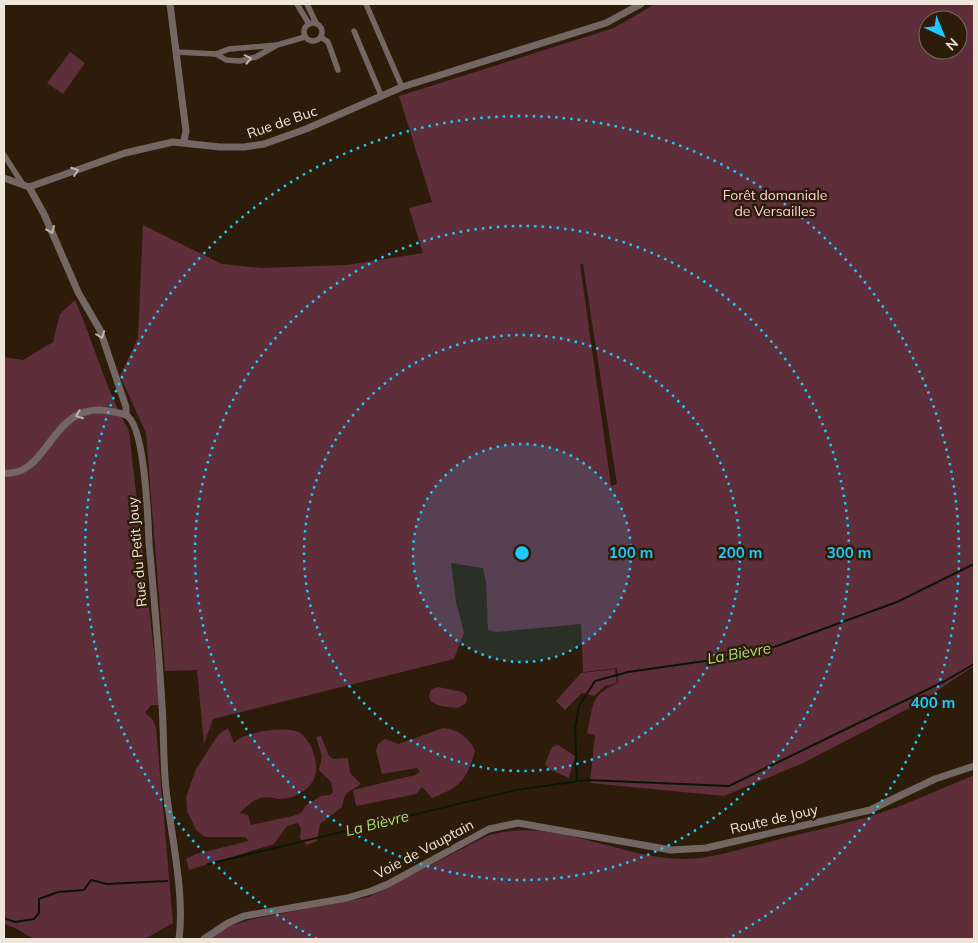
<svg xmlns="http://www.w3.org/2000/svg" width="978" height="943" viewBox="0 0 978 943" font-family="Mulish,sans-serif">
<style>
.green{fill:#5f2e3b;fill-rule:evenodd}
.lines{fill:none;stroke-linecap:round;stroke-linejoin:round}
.stream{stroke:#0b1602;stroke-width:2}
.minor{stroke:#746763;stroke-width:5.5}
.tertiary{stroke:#746763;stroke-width:7}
.oneway{stroke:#beb3aa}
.ring{fill:none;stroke:#1fc9fd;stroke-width:2.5;stroke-dasharray:2.5 5}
.labels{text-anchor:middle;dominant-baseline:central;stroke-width:5;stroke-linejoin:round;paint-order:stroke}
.street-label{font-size:14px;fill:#f0e5d9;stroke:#2d1c09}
.park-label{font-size:14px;fill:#fecfd9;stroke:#2d1c09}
.water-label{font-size:15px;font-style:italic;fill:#addf7d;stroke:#2d1c09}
.centre{fill:#1fc9fd;stroke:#2d1c09;stroke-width:2.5}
.ring-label{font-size:15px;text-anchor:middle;font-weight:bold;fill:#1fc9fd;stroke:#2d1c09;stroke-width:5;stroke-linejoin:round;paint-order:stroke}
</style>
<rect width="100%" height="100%" fill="#2d1c09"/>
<g class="green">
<path d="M655,4h319v662l-55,37 -116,60 -79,33 -134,-13 5,-48 -8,-2c7,-28 2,-38 31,-50l-1,-15 -34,4 -2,-48 -85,8 -8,-2 -2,-48 -3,-14 -32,-5 5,39 8,31 -10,26 -241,60 -9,25 -7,-74 -32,1 -19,-238 -26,-57 18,-38 5,-113 79,39 39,4 86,-3 76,-12 -14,-45 23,-6 -33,-106 215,-68zM928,20h30v30h-30zM580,264h3l34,220 -6,2z"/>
<polygon points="70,52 85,63 63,94 47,83"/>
<path d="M75,300c19,44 31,90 54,131l31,274h-9l-6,8 8,7 3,8 17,195 -28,16h-111l-19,-11 -11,-4v-567l19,3 30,-18 7,-28z"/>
<polygon points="615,669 617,683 605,686 594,696 582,693 565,710 556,701 581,673"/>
<path d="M438,687l25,5 4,5 -1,6 -8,5c-10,-1 -38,-2 -26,-19z"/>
<path d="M228,728l6,15c8,-11 54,-18 66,-10 11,7 17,25 16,38 -1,16 -20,28 -36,28 -6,0 -12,-3 -19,-1 -9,2 -15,10 -22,15l9,2 3,10 42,-9 8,-3 5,-8 15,-9 9,-1 3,-3 -2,-10 -12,-12 3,-14 -6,-19 5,-1 8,20 4,3 15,-1 2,15 11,11c-12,9 -16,5 -19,23l-22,17 -3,17 -10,4 -7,-7 1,-9 -3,-6 -11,3 -13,18 -85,26 -3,-11 10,-5 53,-13 -4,-4h-40l-9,-7 -9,-19 -1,-14 10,-28 22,-34z"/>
<path d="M443,728c14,1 27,10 32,23 -8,28 -14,36 -43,47l-10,-11 -6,7 -60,12 -3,-16 62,-15 5,-3 -3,-4 -35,6 -6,-23 2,-7 7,-5 14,5z"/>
<polygon points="558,745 575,756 569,778 549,769 545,764 552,747"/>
<path d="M974,775v164h-764l20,-13 23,-7 116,-22 118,-61c66,-21 131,23 197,23 27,0 55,-10 81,-16 33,-9 67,-16 100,-25 37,-11 73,-28 109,-43z"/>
</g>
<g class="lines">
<g class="stream">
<polyline points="577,781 575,727 579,706 595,681 628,672 719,659 774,647 897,602 974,564"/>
<polyline points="208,864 516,790 587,780 729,786 945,681 974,664"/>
<polyline points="4,918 15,922 34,919 39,913 39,899 58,892 84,890 91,880 107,884 167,881"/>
</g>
<g class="minor">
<polyline points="297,4 309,24"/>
<polyline points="307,4 316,23"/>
<polyline points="366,4 402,87"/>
<circle cx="313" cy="32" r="9"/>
<polyline points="354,31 381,95"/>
<polyline points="321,37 328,42 338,70"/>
<polyline points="176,52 216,54 226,60 240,61 256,57 277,45"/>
<polyline points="216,54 229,49 277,45 305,37"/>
<polyline points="4,155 22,183"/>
</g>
<g class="tertiary">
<polyline points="170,4 186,131 184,141"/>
<polyline points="4,178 29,187"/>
<polyline points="29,187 125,153 173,142 220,147 244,147 264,144 306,129 402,87 606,23 641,4"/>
<polyline points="29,187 44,214 78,292 100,330 126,407 126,415"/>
<path d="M4,473c44,4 45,-64 96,-63 8,1 19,2 26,5 19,10 22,105 23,128 5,54 10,108 13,162 2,28 1,56 4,84 5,46 19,105 13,150"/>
<polyline points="204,939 228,923 244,916 347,898 371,891 388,884 489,829 518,823 671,850 706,848 870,810 935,779 974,766"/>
</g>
</g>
<defs><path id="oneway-chevron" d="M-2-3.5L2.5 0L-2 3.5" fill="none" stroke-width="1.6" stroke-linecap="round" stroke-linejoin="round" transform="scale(1.25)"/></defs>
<g class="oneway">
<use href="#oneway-chevron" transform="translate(248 59) rotate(-11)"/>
<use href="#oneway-chevron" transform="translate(75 171) rotate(-20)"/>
<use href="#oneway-chevron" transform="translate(51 230) rotate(67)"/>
<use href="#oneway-chevron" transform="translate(101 335) rotate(69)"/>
<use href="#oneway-chevron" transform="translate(79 415) rotate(159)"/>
</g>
<circle cx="522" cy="553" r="109" fill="#1fc9fd" fill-opacity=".12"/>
<g class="ring">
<circle cx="522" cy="553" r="109"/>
<circle cx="522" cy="553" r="218"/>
<circle cx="522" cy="553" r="327"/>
<path d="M317 939A437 437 0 1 1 727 939"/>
</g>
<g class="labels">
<g class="street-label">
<text transform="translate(282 122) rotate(-19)">Rue de Buc</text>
<text transform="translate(137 552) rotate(-95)">Rue du Petit Jouy</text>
<text transform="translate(774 819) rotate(-13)">Route de Jouy</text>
<text transform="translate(424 849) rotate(-28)">Voie de Vauptain</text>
</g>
<g class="park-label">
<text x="775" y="195">Forêt domaniale<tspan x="775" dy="16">de Versailles</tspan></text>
</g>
<g class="water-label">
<text transform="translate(739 653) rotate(-10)">La Bièvre</text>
<text transform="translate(377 823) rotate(-14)">La Bièvre</text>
</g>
</g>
<circle cx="522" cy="553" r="8" class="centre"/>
<g class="ring-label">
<text x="631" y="558">100 m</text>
<text x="740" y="558">200 m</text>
<text x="849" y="558">300 m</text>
<text x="933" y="708">400 m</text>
</g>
<rect width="978" height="943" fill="none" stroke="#f0e5d9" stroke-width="10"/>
<g transform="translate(943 35) rotate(136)"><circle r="24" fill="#2d1c09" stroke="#7b6c5c"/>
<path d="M0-4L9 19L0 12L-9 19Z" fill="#1fc9fd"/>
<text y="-8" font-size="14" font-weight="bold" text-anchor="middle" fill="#f0e5d9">N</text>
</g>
</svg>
